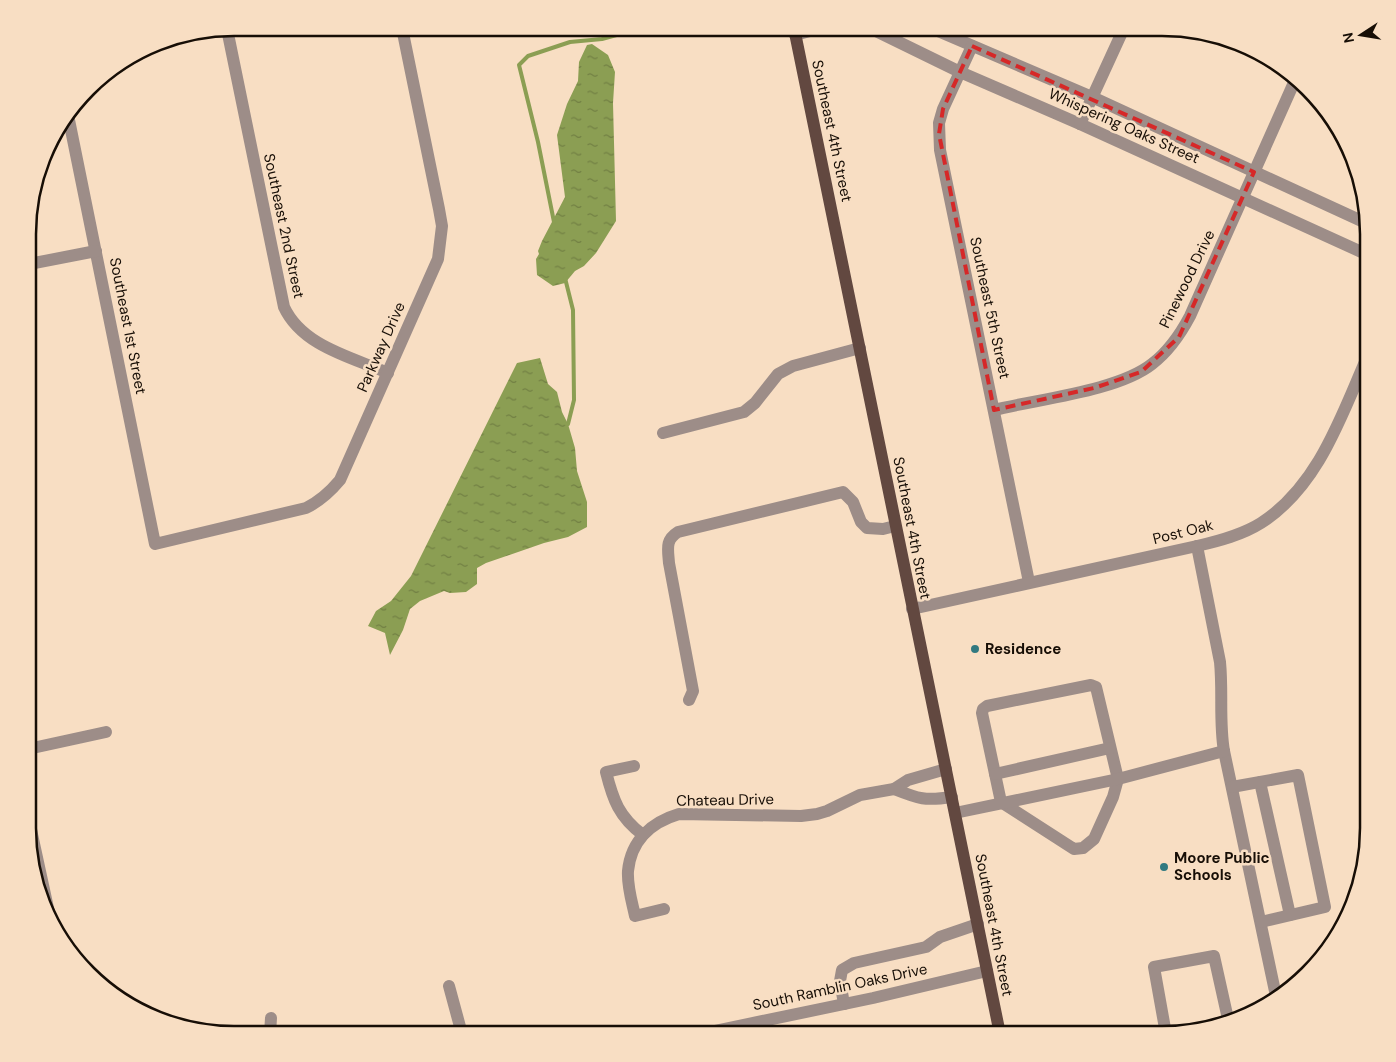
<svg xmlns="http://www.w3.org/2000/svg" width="1396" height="1062" viewBox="0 0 1396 1062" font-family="'DM Sans',sans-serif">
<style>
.water{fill:url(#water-ripples)}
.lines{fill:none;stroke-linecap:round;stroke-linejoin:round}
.stream{stroke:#8b9e53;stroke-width:4}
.minor{stroke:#9d8d88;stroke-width:12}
.major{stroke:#624840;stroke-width:12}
.marked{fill:none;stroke:#d62828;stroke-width:4;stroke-dasharray:10 6;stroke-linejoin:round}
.poi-dot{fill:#317980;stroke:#f8dec3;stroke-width:2}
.labels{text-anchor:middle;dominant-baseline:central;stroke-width:5;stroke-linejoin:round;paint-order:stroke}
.street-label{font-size:15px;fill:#170e06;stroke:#f8dec3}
.poi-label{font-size:15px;font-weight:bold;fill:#170e06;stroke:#f8dec3;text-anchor:start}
.rim{fill:none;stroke:#170e06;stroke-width:2.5}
</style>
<defs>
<pattern id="water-ripples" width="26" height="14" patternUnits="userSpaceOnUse" patternTransform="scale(1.25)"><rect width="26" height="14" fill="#8b9e53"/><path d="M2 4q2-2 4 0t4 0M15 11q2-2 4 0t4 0" fill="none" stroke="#717f43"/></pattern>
</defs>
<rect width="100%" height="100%" fill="#f8dec3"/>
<g class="water">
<polygon points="592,44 608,55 615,72 613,103 616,221 596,253 584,266 575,271 565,283 553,286 537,275 536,259 539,254 538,251 542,241 565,197 557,135 567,104 578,81 579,62 587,45"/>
<polygon points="540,358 548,384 557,392 562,412 568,424 575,448 577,471 587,502 587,527 568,537 544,543 486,563 477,568 477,584 466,592 450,593 444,591 420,601 410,609 403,630 390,655 385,633 368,626 376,611 391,601 411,576 517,363"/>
</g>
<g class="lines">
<g class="stream">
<polyline points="554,222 538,142 519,65 528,56 570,42 602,39 631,31 655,28"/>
<polyline points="565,278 573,310 574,400 568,424"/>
</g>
<g class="minor">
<polyline points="866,28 874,30 960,72 1080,124 1368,255"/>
<polyline points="931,28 1092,97 1366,223"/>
<path d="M227,29l57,278c18,39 67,50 104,66"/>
<polyline points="795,35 821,28"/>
<polyline points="972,46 943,109 939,123 940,150 1029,582"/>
<path d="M68,115l87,429 151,-36c14,-7 24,-16 34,-28l98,-221 4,-33 -3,-17 -37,-181"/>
<polyline points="1080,124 1124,28"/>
<polyline points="29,264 96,251"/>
<path d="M994,410c44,-11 124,-19 158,-46 17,-13 28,-29 38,-48l106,-238"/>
<polyline points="663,433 744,412 755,403 778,374 793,366 860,348"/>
<path d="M1197,546l23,116c3,30 -1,60 4,89l52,245"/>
<path d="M912,609l285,-63c22,-5 45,-11 64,-23 58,-37 81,-109 107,-168"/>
<polygon points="1091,685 1096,687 1118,779 1113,797 1094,839 1083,848 1074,849 1001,802 982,713 983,709 987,706"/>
<path d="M689,700l4,-9 -24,-128c-1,-14 -4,-23 9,-31l165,-40 10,10 8,20 6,6 16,1 12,-3"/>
<polyline points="28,749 106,732"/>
<path d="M634,766l-28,6c7,28 13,45 37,63"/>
<polyline points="995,774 1110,748"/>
<polyline points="1260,782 1290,915"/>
<polyline points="1232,787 1298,775 1325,907 1261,922"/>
<path d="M894,789c25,10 31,12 58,8"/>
<polyline points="955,813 1118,779 1224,751"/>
<polyline points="28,816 51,922"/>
<path d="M664,909l-29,7c-3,-14 -8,-30 -7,-45 3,-31 24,-49 51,-57l122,2 16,-2 10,-3 33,-16 34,-6 14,-9 38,-11"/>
<polyline points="449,986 462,1034"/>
<polyline points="844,1004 840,981 842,970 854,963 926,947 940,937 978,924"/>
<polyline points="270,1034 271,1018"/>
<polyline points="700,1034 873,998 987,971"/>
<polyline points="1166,1034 1154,967 1214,956 1228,1019"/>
</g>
<polyline class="major" points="794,28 1000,1034"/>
</g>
<path class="marked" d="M972,46l282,126 -75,165 -38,35 -47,16 -100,22 -55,-276 4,-25z"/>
<g class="poi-dot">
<circle cx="975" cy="649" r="5"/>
<circle cx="1164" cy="867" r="5"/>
</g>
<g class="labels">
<g class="street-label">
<text transform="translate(1124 126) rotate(24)">Whispering Oaks Street</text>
<text transform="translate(832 131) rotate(78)">Southeast 4th Street</text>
<text transform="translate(284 226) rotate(78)">Southeast 2nd Street</text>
<text transform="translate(1187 279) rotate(-64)">Pinewood Drive</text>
<text transform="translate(990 308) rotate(78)">Southeast 5th Street</text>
<text transform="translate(128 326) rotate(79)">Southeast 1st Street</text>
<text transform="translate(381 347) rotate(-66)">Parkway Drive</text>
<text transform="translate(912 528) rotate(79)">Southeast 4th Street</text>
<text transform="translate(1183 532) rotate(-14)">Post Oak</text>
<text transform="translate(725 800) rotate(-1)">Chateau Drive</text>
<text transform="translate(994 925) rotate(79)">Southeast 4th Street</text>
<text transform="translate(840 987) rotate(-12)">South Ramblin Oaks Drive</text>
</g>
<g class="poi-label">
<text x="985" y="649">Residence</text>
<text x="1174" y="858">Moore Public<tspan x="1174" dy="17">Schools</tspan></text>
</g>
</g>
<path d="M0 0H1396V1062H0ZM234 36H1162A198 198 0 0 1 1360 234V828A198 198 0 0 1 1162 1026H234A198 198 0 0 1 36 828V234A198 198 0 0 1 234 36Z" fill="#f8dec3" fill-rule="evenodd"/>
<path class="rim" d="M234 36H1162A198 198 0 0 1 1360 234V828A198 198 0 0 1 1162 1026H234A198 198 0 0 1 36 828V234A198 198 0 0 1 234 36Z"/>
<g transform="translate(1361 35) rotate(258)" stroke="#f8dec3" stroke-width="4" paint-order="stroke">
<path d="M0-4L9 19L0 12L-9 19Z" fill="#170e06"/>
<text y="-8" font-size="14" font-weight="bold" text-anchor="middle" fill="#170e06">N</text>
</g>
</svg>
